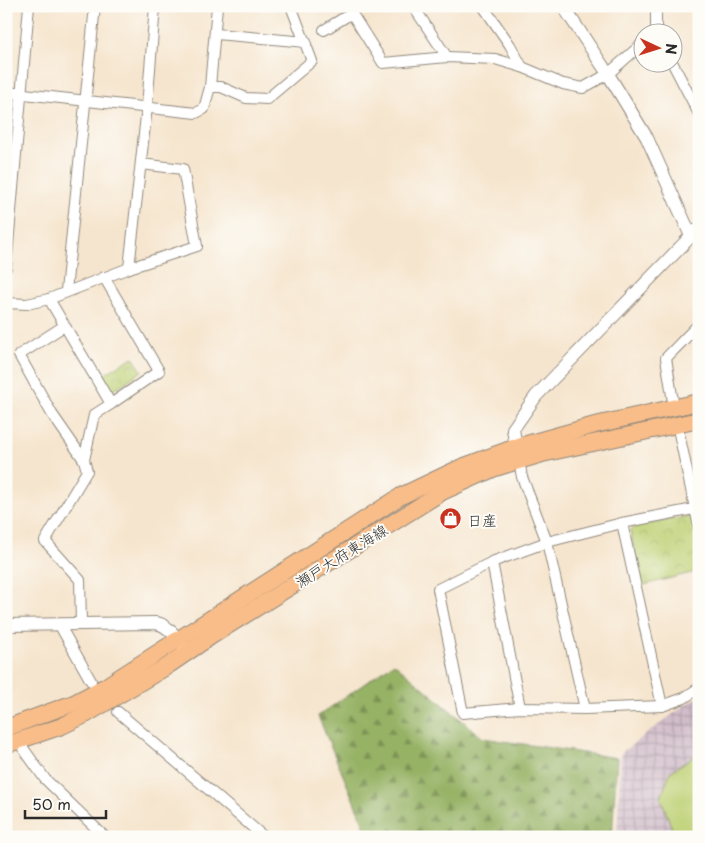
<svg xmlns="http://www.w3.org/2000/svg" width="705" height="843" viewBox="0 0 705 843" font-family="'Playpen Sans','Klee One',sans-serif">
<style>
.industrial{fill:url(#industrial-grid)}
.forest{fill:url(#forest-firs);stroke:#606e48}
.park{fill:url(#park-crowns);stroke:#747e4f}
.pitch{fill:#bdd073;stroke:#747e4f}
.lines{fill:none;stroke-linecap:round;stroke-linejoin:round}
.minor-casing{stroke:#90887c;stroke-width:12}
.tertiary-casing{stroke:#90887c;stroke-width:14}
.primary-casing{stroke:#90887c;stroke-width:18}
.minor{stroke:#fff;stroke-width:10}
.tertiary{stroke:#fff;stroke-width:12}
.primary{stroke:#f8bd89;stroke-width:16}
.labels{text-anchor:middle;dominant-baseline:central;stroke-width:4;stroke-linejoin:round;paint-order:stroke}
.poi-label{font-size:15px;fill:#2b2b2b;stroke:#fdfcf7;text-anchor:start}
.street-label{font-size:15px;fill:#2b2b2b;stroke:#fdfcf7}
</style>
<defs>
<pattern id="industrial-grid" width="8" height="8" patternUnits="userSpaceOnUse" patternTransform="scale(1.25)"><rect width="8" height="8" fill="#d1bdca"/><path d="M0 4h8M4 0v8" fill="none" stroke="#aa9aa4"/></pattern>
<pattern id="forest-firs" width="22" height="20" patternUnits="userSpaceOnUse" patternTransform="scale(1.25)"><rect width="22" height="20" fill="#96b265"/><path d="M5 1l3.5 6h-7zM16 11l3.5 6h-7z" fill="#7b9153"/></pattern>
<pattern id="park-crowns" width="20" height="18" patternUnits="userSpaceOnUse" patternTransform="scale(1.25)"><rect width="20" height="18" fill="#bdd073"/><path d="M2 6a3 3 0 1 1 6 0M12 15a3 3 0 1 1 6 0" fill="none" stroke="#a3b364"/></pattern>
</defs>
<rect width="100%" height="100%" fill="#fdfcf7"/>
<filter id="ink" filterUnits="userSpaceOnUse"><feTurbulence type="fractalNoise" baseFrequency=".02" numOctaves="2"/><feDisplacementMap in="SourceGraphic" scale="10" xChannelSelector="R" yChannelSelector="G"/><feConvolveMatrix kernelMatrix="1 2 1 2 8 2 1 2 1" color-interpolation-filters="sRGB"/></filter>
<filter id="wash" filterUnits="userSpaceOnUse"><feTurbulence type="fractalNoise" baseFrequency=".0096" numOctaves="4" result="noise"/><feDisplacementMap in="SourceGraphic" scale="20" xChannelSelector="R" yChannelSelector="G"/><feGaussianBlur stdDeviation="1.12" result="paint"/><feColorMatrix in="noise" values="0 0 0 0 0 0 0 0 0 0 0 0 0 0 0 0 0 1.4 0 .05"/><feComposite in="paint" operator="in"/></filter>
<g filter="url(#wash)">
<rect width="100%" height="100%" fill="#f6e5ce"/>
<polygon class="industrial" points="699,697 699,837 617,837 621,753 685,705"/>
<polygon class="forest" points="394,663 483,738 617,758 612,837 369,837 318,716"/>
<g class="park">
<polygon points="133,357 142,371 112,391 108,391 100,377"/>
<polygon points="689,516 693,520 699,553 699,571 644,585 641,583 630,531 633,527"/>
</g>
<polygon class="pitch" points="699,753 699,837 675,837 661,798 670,772"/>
</g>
<g filter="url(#ink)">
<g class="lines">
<defs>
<g id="minor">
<polyline points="347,6 383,63 447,57 495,59 522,67 563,84 583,88 608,74 642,44"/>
<polyline points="413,6 447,57"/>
<polyline points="483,6 510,45 522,67"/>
<polyline points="656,6 656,32"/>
<polyline points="324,30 352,13"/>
<polyline points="216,34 306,42"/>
<polyline points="672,62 699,114"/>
<polyline points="210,87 221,87 246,98 267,99 312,61 291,6"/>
<polyline points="6,92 196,113 204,109 210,87 217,6"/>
<polyline points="6,268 29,6"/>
<polyline points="129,268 147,107 155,6"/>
<polyline points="104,277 159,371 111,404"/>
<polyline points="66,291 95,6"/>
<polyline points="49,299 111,404 94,415 84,460"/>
<polyline points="6,303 27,304 49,299 129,268 197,246 183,169 141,164"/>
<polyline points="64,326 19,355 52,414 84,460 87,471 45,541 80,580 81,623"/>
<polyline points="674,408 666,358 699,324"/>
<polyline points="677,424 699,527"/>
<polyline points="518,455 522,477 547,542 585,709"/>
<polyline points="699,508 622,523 547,542 492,562 438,589 463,713 520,708 585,709 662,706 684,698 699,688"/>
<polyline points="622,523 662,706"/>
<polyline points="492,562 520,708"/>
<polyline points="59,624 91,681"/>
<polyline points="118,712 264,837"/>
<polyline points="18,741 45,779 105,837"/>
</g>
<g id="tertiary">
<polyline points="563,6 608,74 647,138 691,236"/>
<polyline points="516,447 513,429 536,396 699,228"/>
<path d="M6,625l150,-2c12,2 19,13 26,22"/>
</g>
<g id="primary">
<polyline points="6,728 74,703 106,686 401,496 462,467 516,447 595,425 699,402"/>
<polyline points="6,745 62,726 85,715 166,667 213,635 442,492 495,468 542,454 699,420"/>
</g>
</defs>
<use href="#minor" class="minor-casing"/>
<use href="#tertiary" class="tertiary-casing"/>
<use href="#primary" class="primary-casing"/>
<use href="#minor" class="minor"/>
<use href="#tertiary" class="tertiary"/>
<use href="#primary" class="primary"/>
</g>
</g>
<defs>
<symbol id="shop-disc" viewBox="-11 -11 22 22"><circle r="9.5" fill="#c8321e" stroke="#fdfcf7"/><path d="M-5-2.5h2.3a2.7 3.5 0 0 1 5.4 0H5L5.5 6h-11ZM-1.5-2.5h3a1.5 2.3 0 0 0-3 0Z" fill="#fff"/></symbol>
</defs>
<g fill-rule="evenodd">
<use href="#shop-disc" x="438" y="506" width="25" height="25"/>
</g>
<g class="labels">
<g class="poi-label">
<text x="467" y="519">日産</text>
</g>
<g class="street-label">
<text transform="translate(341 555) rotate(-32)">瀬戸大府東海線</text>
</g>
</g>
<rect width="705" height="843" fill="none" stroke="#fdfcf7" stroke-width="25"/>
<g transform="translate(658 48) rotate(94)"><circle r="24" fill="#fdfcf7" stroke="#a9a8a5"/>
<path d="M0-4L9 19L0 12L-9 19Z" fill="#c8321e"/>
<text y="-8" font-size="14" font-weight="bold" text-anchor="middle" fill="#2b2b2b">N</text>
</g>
<path d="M25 810v8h81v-8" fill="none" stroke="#2b2b2b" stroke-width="2.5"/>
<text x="32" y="810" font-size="15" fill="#2b2b2b" stroke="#fdfcf7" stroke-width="4" paint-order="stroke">50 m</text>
</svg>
